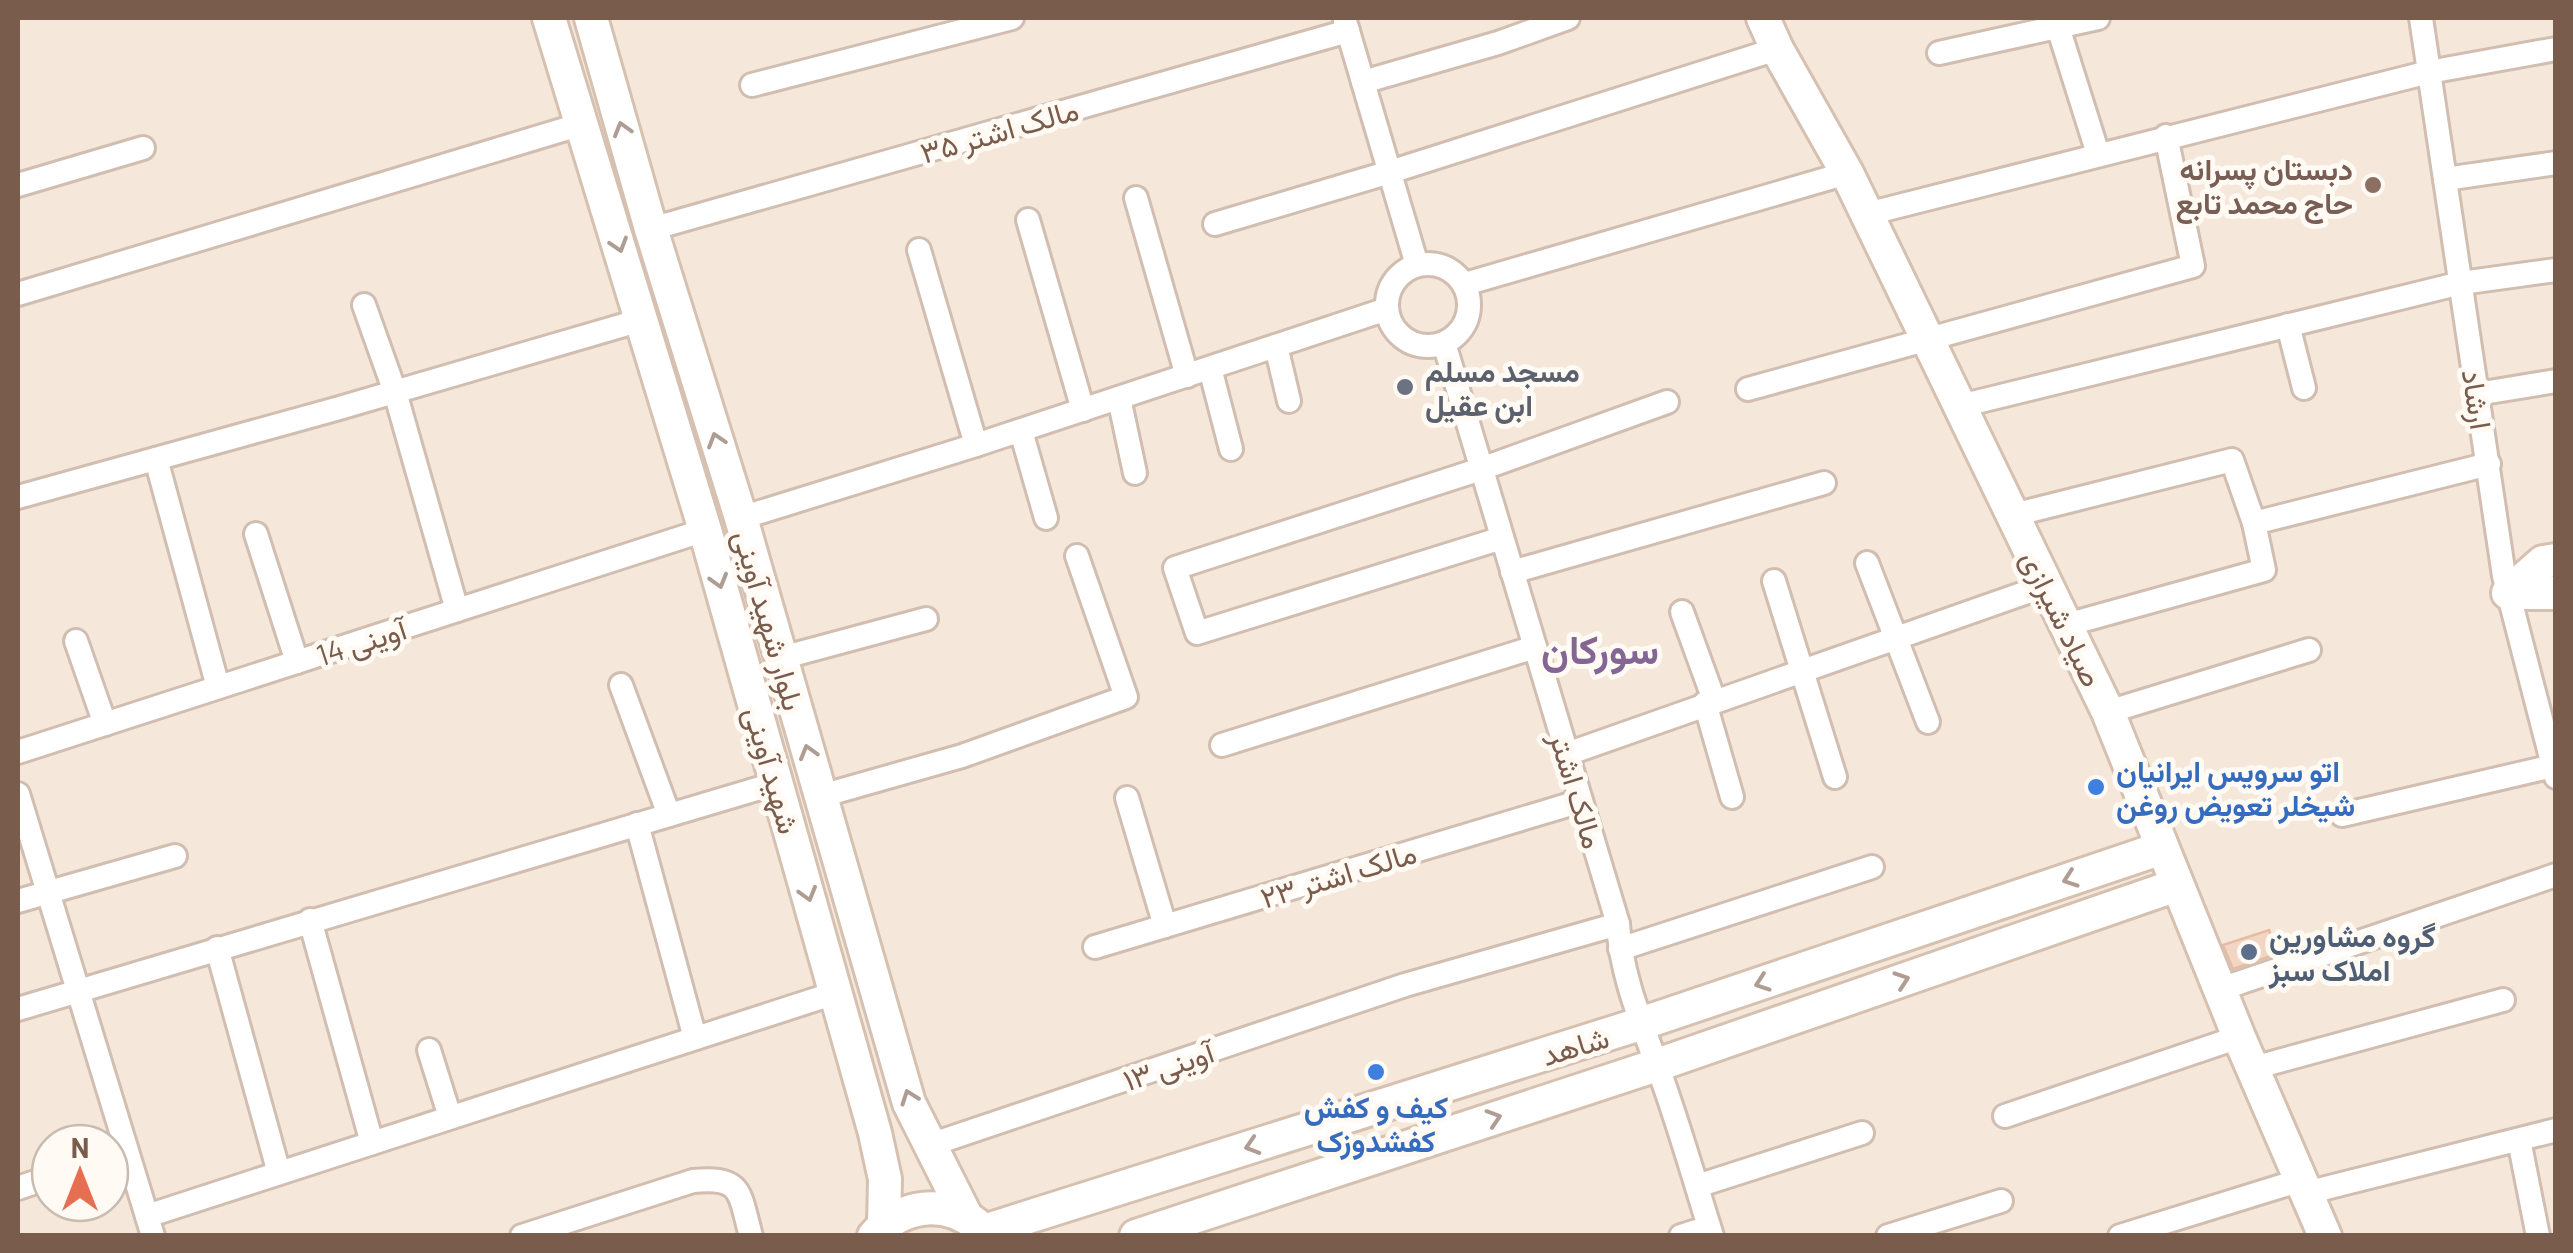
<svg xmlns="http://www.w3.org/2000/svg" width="2573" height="1253" viewBox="0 0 2573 1253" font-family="Barlow,Vazirmatn,sans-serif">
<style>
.residential{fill:#f5e8da;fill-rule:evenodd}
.building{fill:#f3d5c3;stroke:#e6bba3;stroke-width:2.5}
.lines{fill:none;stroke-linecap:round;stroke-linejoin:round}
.street-casing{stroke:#d1beb0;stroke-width:28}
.secondary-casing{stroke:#d6c0b0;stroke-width:38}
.street{stroke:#fff;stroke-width:22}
.secondary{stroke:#fff;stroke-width:32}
.oneway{stroke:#af9d94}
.education-dot{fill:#8d6e63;stroke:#fffaf3;stroke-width:4}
.worship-dot{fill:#6b7280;stroke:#fffaf3;stroke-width:4}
.shop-dot{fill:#3f7fe0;stroke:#fffaf3;stroke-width:4}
.service-dot{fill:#5c6f8a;stroke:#fffaf3;stroke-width:4}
.labels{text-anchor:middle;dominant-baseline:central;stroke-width:10;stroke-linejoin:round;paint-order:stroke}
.street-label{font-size:30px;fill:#7a5c4d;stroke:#fffaf3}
.education-label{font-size:30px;font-weight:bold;fill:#785e54;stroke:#fffaf3;text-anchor:end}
.worship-label{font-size:30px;font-weight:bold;fill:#5b616d;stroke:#fffaf3;text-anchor:start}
.shop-label{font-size:30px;font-weight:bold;fill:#366cbe;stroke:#fffaf3;text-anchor:start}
.service-label{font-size:30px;font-weight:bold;fill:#4e5e75;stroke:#fffaf3;text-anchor:start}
.district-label{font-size:40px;font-weight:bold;fill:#846695;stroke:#fffaf3}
</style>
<rect width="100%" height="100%" fill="#fdf6ec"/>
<path class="residential" d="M18,18h2537v1217h-2537zM50,1143h60v60h-60z"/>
<polygon class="building" points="2269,930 2277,954 2233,969 2223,945"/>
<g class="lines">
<defs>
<g id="street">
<polyline points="2421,18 2504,576 2556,777"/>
<polyline points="1345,21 1417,265"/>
<polyline points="2058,27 2098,154"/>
<polyline points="1939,53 2098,18"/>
<polyline points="1363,82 1498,43 1568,18"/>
<polyline points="752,85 1012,18"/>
<polyline points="2445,179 2556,163"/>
<polyline points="18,185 143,148"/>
<polyline points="1136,198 1187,376"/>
<polyline points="1867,214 2429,72 2556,49"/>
<polyline points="1028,220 1083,410"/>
<polyline points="1215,224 1390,172 1777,49"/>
<polyline points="651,229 1348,31"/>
<polyline points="919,250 976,445"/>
<circle cx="1428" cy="305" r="41"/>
<polyline points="1465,284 1847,173"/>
<polyline points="18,294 582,124"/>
<polyline points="364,305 395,392 457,610"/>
<polyline points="2288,325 2304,388"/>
<path d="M1444,343l174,581c3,50 22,95 39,141 21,56 37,114 55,171"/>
<polyline points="1276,346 1289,401"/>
<polyline points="1210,368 1231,449"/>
<polyline points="1748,389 2193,266 2166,136"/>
<polyline points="2477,394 2556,381"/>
<polyline points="1119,398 1135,473"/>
<polyline points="1960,406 2461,283 2556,270"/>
<polyline points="1021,431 1046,518"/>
<polyline points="156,459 218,687"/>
<polyline points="18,497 336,409 641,320"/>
<polyline points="2013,515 2232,460 2254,523 2264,570 2066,625"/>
<polyline points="741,518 976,445 1387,309"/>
<polyline points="2254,523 2489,464"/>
<polyline points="256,534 297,662"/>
<polyline points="1502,538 1197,633 1175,568 1481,469 1667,402"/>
<polyline points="1867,563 1928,722"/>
<polyline points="1512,572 1824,483"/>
<polyline points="1774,581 1835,777"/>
<polyline points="1682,612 1714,700"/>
<polyline points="76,641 105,724"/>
<polyline points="781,658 926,619"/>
<polyline points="621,685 669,815"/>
<polyline points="1705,703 1732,797"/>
<polyline points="2108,712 2309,650"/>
<polyline points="1222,745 1535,647"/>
<polyline points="18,752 705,530"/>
<polyline points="1567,754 2047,585"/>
<polyline points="18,794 153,1236"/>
<polyline points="821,796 962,756 1126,697 1077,556"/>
<polyline points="1127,798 1165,926"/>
<polyline points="2342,815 2553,766"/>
<polyline points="637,824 695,1038"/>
<polyline points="18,901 175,856"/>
<polyline points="310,920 372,1143"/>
<polyline points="1095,947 1581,801"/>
<polyline points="217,948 279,1173"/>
<polyline points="1620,949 1872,867"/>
<polyline points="2221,989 2556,875"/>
<polyline points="18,1009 777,783"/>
<polyline points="429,1050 450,1117"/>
<polyline points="2253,1068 2503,1000"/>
<polyline points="2005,1116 2239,1037"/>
<polyline points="2519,1140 2538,1236"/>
<polyline points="930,1145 1405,985 1618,924"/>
<polyline points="1697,1186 1862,1133"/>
<polyline points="18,1188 50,1177"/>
<polyline points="2306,1193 2556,1130"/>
<polyline points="147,1216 835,993"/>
<path d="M522,1236l171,-55c51,-5 46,13 58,55"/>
<polyline points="1681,1236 1709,1227"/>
<polyline points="1888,1236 2001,1201"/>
<polyline points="2120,1236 2301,1180"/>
</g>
<g id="secondary">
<polyline points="549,18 705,530 875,1133 885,1179 884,1225"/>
<polyline points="591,18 651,229 741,518 909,1103 966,1216"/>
<polyline points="1763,18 1777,49 1847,173 2108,712 2239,1037 2325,1236"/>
<polyline points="2556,560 2543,562 2508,593 2556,593"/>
<polyline points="984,1231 1640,1024 2162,848"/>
<path d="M874,1236c28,-32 70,-37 103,-11"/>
<polyline points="1136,1236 1657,1065 2177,885"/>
</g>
</defs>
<use href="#street" class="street-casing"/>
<use href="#secondary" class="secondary-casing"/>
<use href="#street" class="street"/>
<use href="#secondary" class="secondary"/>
</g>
<defs><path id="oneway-chevron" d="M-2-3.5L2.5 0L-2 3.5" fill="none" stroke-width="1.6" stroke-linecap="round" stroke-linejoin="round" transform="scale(2.5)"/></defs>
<g class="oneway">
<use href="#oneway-chevron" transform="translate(622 129) rotate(-106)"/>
<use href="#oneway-chevron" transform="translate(619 245) rotate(73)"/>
<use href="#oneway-chevron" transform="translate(716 440) rotate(-107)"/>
<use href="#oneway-chevron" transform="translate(719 581) rotate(74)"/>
<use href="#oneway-chevron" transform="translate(808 752) rotate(-106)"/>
<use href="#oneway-chevron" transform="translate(2070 879) rotate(161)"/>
<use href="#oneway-chevron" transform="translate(808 894) rotate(74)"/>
<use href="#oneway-chevron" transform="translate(1902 980) rotate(-19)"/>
<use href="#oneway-chevron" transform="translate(1762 983) rotate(161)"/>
<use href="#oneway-chevron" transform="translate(909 1097) rotate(-110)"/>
<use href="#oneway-chevron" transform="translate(1494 1118) rotate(-18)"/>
<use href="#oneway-chevron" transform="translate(1252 1146) rotate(163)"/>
</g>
<circle class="education-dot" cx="2373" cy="185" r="10"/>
<circle class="worship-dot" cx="1405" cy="387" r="10"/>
<g class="shop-dot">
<circle cx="2096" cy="787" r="10"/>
<circle cx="1376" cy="1072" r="10"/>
</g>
<circle class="service-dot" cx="2249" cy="952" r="10"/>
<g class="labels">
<g class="street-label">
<text transform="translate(999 130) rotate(-16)">مالک اشتر ۳۵</text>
<text transform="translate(2478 399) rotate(81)">ارشاد</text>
<text transform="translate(2063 618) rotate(64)">صیاد شیرازی</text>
<text transform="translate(770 620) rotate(74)">بلوار شهید آوینی</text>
<text transform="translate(361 641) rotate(-18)">آوینی 14</text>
<text transform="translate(773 770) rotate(74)">شهید آوینی</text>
<text transform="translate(1578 790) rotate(73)">مالک اشتر</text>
<text transform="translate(1338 874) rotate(-17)">مالک اشتر ۲۳</text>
<text transform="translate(1575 1045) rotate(-17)">شاهد</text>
<text transform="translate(1168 1065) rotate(-19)">آوینی ۱۳</text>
</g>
<g class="education-label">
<text x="2353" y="168">دبستان پسرانه<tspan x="2353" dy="34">حاج محمد تابع</tspan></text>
</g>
<g class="worship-label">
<text x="1425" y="370">مسجد مسلم<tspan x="1425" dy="34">ابن عقیل</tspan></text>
</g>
<g class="shop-label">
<text x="2116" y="770">اتو سرویس ایرانیان<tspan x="2116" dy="34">شیخلر تعویض روغن</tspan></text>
<text x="1376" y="1106" text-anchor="middle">کیف و کفش<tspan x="1376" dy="34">کفشدوزک</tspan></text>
</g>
<g class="service-label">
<text x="2269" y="935">گروه مشاورین<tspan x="2269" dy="34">املاک سبز</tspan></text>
</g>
<g class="district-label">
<text x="1600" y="648">سورکان</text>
</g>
</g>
<rect width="2573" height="1253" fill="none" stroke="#7a5c4d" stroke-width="40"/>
<g transform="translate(80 1173)"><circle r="48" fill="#fffaf3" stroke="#cabbb1" stroke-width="2.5"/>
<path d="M0-8L18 38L0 25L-18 38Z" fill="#e76f51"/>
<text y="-15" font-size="28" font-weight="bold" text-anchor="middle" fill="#7a5c4d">N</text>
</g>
</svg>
